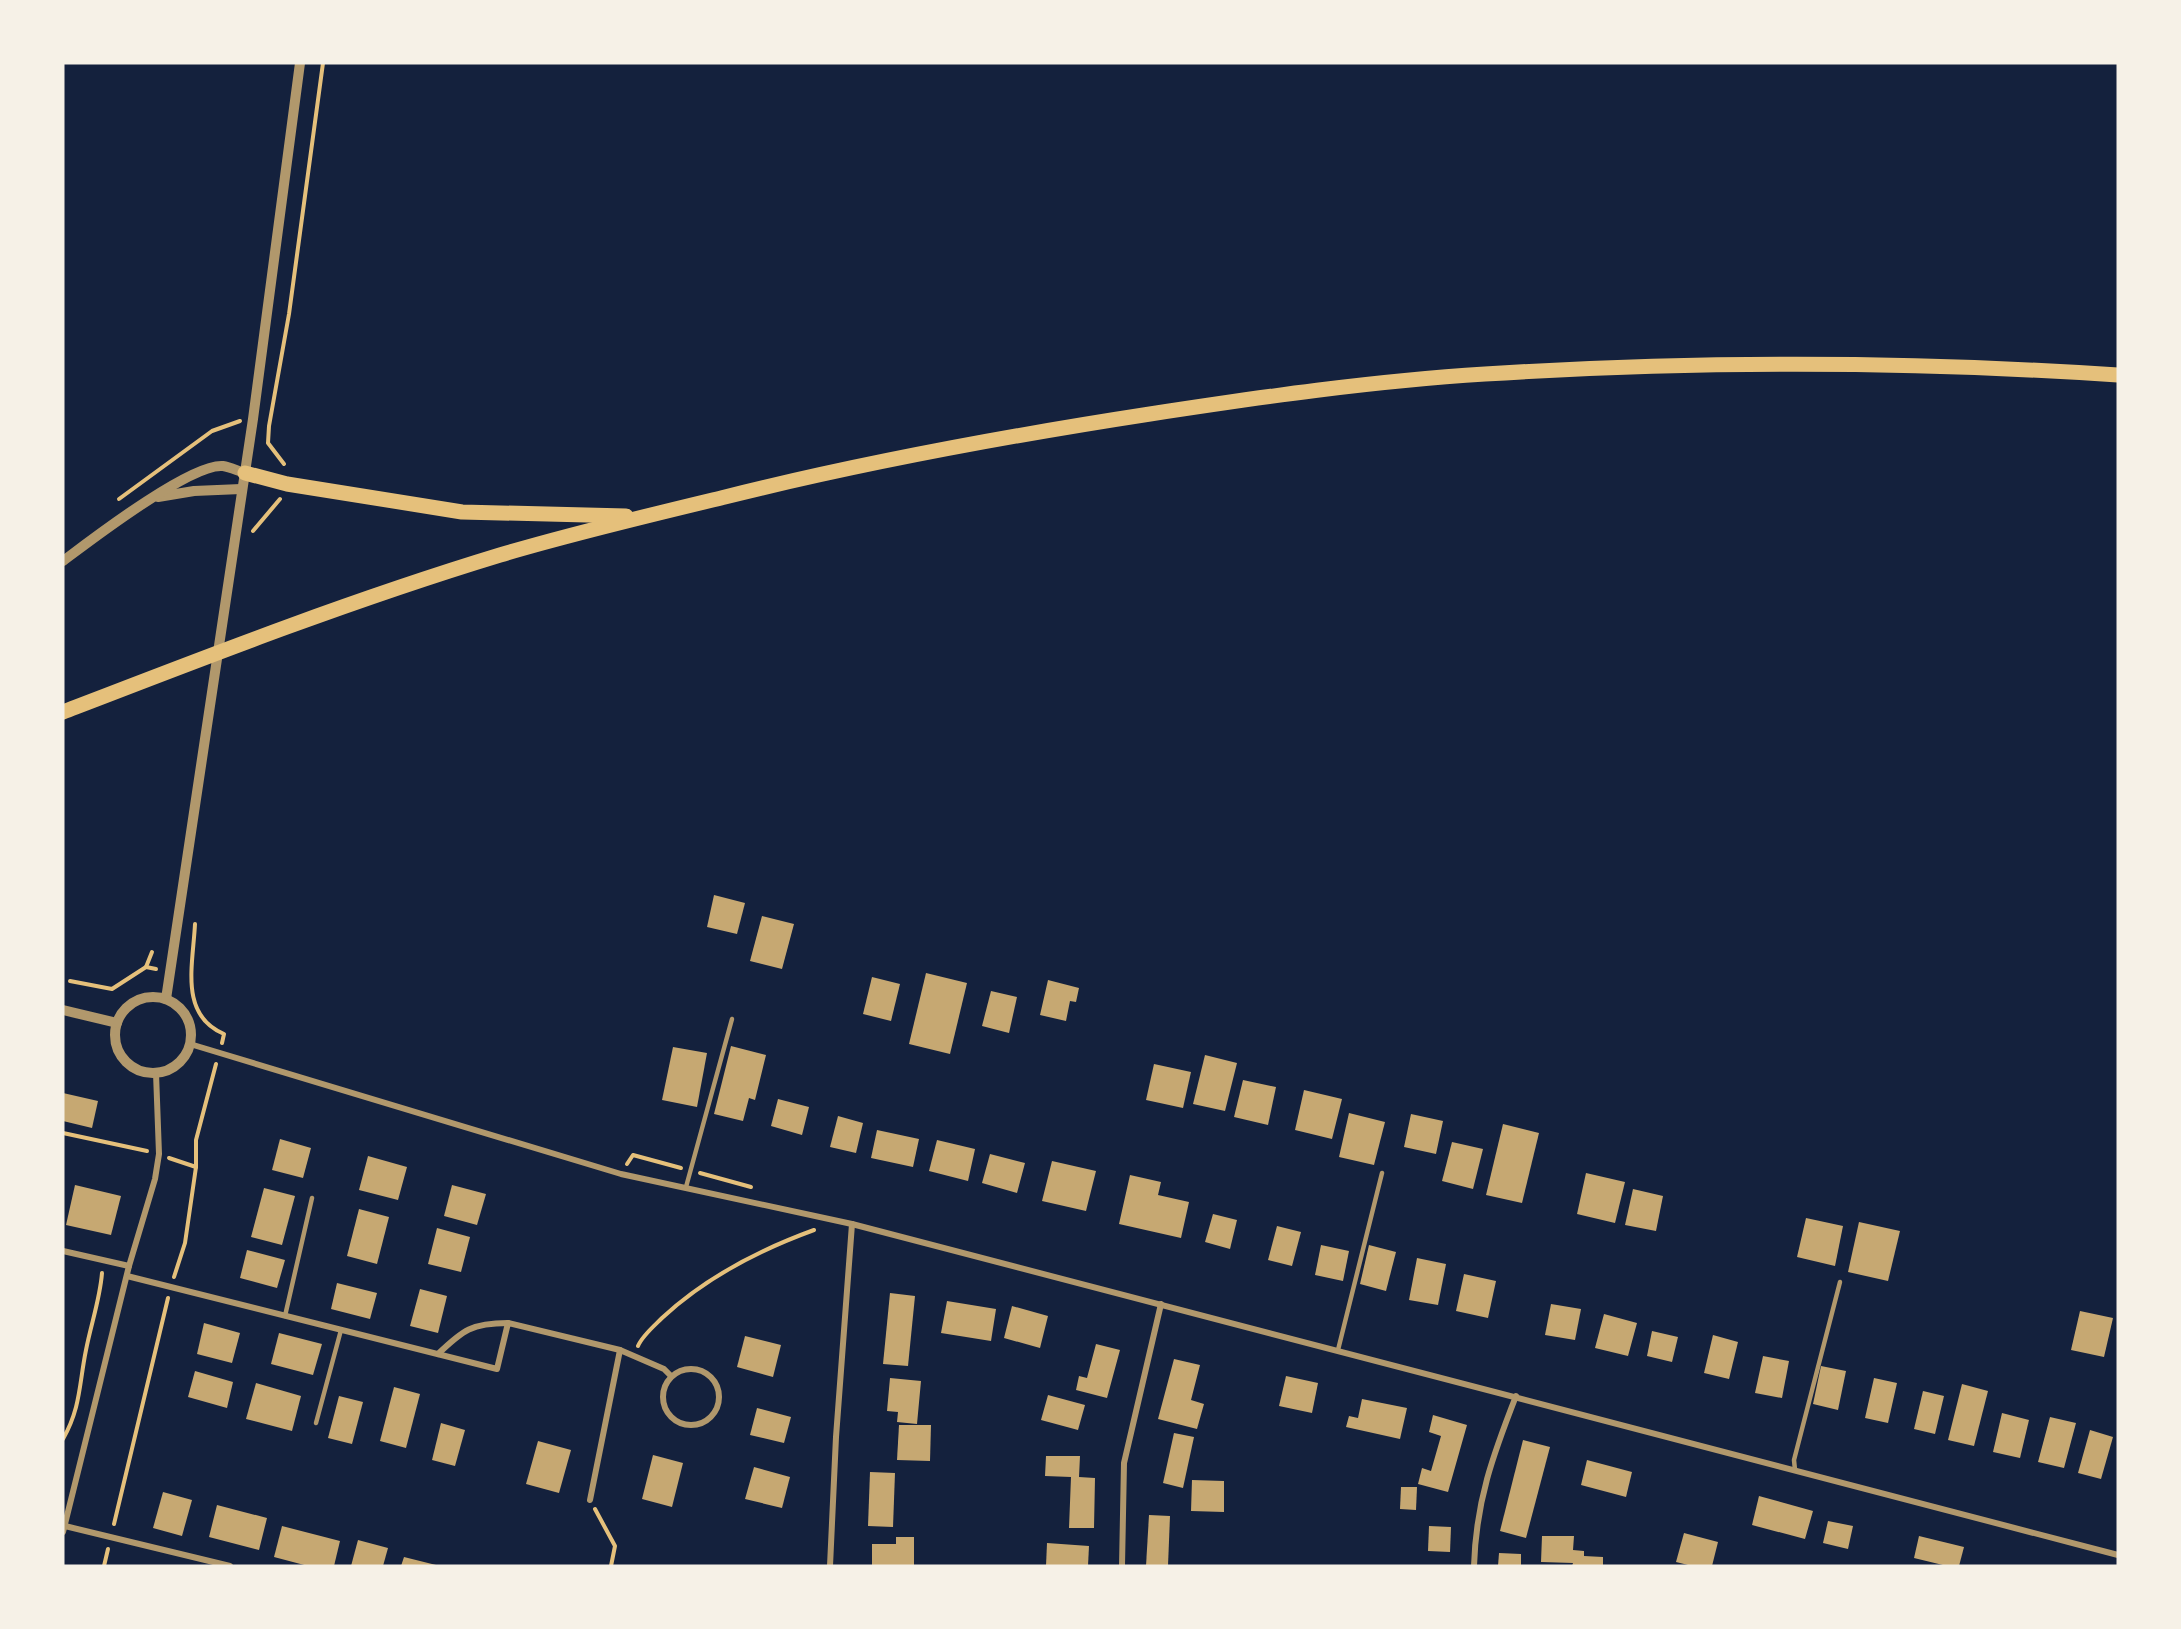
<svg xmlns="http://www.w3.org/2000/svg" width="2181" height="1629" viewBox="0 0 2181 1629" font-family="Figtree,sans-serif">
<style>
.building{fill:#c6a872}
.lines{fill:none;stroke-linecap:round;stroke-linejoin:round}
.path{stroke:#e5c07b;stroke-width:4}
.service{stroke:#b1986c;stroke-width:4.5}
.minor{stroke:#b1986c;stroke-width:6}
.tertiary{stroke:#b1986c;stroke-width:10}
.primary{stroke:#e5c07b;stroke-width:15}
</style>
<rect width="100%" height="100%" fill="#14213d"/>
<g class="building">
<polygon points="714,895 745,903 737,934 707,927"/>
<polygon points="762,916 794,924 782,969 750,961"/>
<polygon points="926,973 967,983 950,1054 909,1044"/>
<polygon points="872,977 900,984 891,1021 863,1014"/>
<polygon points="1048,980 1079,988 1076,1002 1070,1001 1066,1021 1040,1015"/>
<polygon points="991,991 1017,997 1009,1033 982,1026"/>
<polygon points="731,1046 766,1055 755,1100 749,1098 743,1121 714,1114"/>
<polygon points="673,1047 707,1053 697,1107 662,1100"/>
<polygon points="1205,1055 1237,1063 1225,1111 1193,1104"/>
<polygon points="1154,1064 1191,1072 1183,1108 1146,1100"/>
<polygon points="1243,1080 1276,1087 1268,1125 1234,1117"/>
<polygon points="1304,1090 1342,1099 1332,1139 1295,1130"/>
<polygon points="63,1093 98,1101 92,1128 63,1121"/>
<polygon points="778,1099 809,1107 802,1135 771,1126"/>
<polygon points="1349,1113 1385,1122 1374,1165 1339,1157"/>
<polygon points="1411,1114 1443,1121 1436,1154 1404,1147"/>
<polygon points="838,1116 863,1123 856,1153 830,1147"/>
<polygon points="1503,1124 1539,1133 1522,1203 1486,1195"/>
<polygon points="877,1130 919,1139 913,1167 871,1158"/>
<polygon points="280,1139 311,1148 303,1178 272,1170"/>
<polygon points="937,1140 975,1149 968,1181 929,1171"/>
<polygon points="1452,1142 1483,1149 1473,1189 1442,1181"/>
<polygon points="990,1154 1025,1163 1017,1193 982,1183"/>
<polygon points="368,1156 407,1167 398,1200 359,1190"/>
<polygon points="1052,1161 1096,1171 1086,1211 1042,1201"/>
<polygon points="1586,1173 1625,1182 1615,1223 1577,1214"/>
<polygon points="1130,1175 1161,1182 1158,1195 1189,1202 1181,1238 1119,1224"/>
<polygon points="75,1185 121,1196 111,1235 66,1225"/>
<polygon points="452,1185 486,1194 477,1225 444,1216"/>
<polygon points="264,1188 295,1196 282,1245 251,1237"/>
<polygon points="1633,1189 1663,1196 1656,1231 1625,1225"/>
<polygon points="359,1209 389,1217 377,1264 347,1256"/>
<polygon points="1213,1214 1237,1220 1230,1249 1205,1242"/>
<polygon points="1806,1218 1843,1226 1835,1266 1797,1257"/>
<polygon points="1859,1222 1900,1231 1888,1281 1848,1272"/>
<polygon points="1277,1226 1301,1232 1292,1266 1268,1260"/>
<polygon points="437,1228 470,1237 461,1272 428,1264"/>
<polygon points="1321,1245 1349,1251 1343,1281 1315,1275"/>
<polygon points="1369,1245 1396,1252 1386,1291 1360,1284"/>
<polygon points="247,1250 285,1260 277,1288 240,1278"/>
<polygon points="1417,1258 1446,1264 1438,1305 1409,1300"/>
<polygon points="1464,1274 1496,1281 1488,1318 1456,1311"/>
<polygon points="337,1283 377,1293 370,1319 331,1309"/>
<polygon points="420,1289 447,1296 438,1333 410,1326"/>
<polygon points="890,1293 915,1296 908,1366 883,1364"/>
<polygon points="947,1301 996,1309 991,1341 941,1333"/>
<polygon points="1551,1304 1581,1309 1575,1340 1545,1335"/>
<polygon points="1012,1306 1048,1316 1040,1348 1004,1338"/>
<polygon points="2080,1311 2113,1318 2104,1357 2071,1350"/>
<polygon points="1604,1314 1637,1323 1628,1356 1595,1348"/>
<polygon points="204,1323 240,1333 232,1363 197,1354"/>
<polygon points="1652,1331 1678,1337 1672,1362 1647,1356"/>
<polygon points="279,1333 322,1344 313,1375 271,1364"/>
<polygon points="1713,1335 1738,1342 1729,1379 1704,1373"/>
<polygon points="745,1336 781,1345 773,1377 737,1367"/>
<polygon points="1096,1344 1120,1350 1107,1398 1076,1390 1079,1376 1087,1378"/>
<polygon points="1763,1356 1789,1361 1782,1398 1755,1393"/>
<polygon points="1174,1359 1200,1365 1191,1400 1204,1404 1197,1429 1158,1419"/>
<polygon points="1821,1366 1846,1371 1838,1410 1813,1404"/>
<polygon points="195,1371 233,1382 227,1408 188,1397"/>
<polygon points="1286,1376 1318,1383 1312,1413 1279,1406"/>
<polygon points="890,1378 921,1381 917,1424 897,1422 898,1412 887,1411"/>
<polygon points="1874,1378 1897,1383 1888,1423 1865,1418"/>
<polygon points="256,1383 301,1396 292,1431 246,1419"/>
<polygon points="1962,1384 1988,1391 1974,1446 1948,1440"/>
<polygon points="394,1387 420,1394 406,1448 380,1441"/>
<polygon points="1923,1391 1944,1396 1935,1434 1914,1429"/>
<polygon points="1048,1395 1085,1405 1078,1430 1041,1420"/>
<polygon points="339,1396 363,1402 352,1444 328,1438"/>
<polygon points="1362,1399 1407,1408 1400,1439 1346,1427 1349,1416 1358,1418"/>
<polygon points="757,1408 791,1417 784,1443 750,1435"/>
<polygon points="2002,1413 2029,1420 2020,1458 1993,1452"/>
<polygon points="1433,1415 1467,1425 1448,1492 1418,1484 1422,1468 1431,1471 1441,1436 1429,1432"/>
<polygon points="2050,1417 2076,1423 2064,1468 2038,1462"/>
<polygon points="441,1423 465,1430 455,1466 432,1460"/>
<polygon points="899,1425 931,1425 930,1461 897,1460"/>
<polygon points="2090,1430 2113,1437 2101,1479 2078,1473"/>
<polygon points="1174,1433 1194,1437 1183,1488 1163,1483"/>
<polygon points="1523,1440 1550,1447 1526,1538 1500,1531"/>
<polygon points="538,1441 571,1450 559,1493 526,1484"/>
<polygon points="653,1455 683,1463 672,1507 642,1499"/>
<polygon points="1046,1456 1080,1456 1079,1477 1095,1478 1094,1528 1069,1528 1071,1477 1045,1476"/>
<polygon points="1587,1460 1632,1472 1626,1497 1581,1485"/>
<polygon points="754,1467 790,1477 782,1508 745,1499"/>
<polygon points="870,1472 895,1473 893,1527 868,1526"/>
<polygon points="1192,1480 1224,1481 1224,1512 1191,1511"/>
<polygon points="1401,1487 1417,1487 1416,1510 1400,1509"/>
<polygon points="163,1492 192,1500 182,1536 153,1528"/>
<polygon points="1759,1496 1813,1511 1805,1539 1752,1525"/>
<polygon points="217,1505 267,1518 259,1550 209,1537"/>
<polygon points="1149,1515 1170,1516 1168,1566 1146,1566"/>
<polygon points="1828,1521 1853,1526 1848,1549 1823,1543"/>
<polygon points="282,1526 340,1541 334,1566 308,1566 274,1557"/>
<polygon points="1429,1526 1451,1527 1450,1552 1428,1551"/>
<polygon points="1684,1533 1718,1542 1712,1566 1692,1566 1676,1562"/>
<polygon points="1542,1536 1574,1536 1573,1550 1584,1551 1584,1556 1603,1557 1603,1566 1572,1566 1573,1563 1541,1562"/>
<polygon points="1919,1536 1964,1547 1959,1566 1947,1566 1914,1558"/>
<polygon points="896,1537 914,1537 914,1566 872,1566 872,1544 896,1544"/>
<polygon points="358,1540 388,1548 383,1566 351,1566"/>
<polygon points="1047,1543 1089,1546 1088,1566 1046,1566"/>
<polygon points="1499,1553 1521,1554 1521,1566 1498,1566"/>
<polygon points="404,1557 436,1565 436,1566 401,1566"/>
</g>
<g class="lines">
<g class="path">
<polyline points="284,464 268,443 269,426 289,314 323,63"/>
<polyline points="119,499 212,431 240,421"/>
<polyline points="253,531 280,499"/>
<path d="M195,924c-2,41 -16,91 29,110l-2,9"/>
<polyline points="146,967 152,952"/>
<polyline points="70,981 112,989 146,967 156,969"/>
<polyline points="63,1133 147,1151"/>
<polyline points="169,1158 196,1167"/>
<polyline points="627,1164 633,1155 681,1168"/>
<polyline points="700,1173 751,1187"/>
<polyline points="174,1277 185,1243 196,1167 196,1140 216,1064"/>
<path d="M638,1346c4,-10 16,-20 24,-28 43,-40 97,-68 152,-88"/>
<path d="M63,1439c18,-32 16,-55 23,-89 5,-26 14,-51 16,-77"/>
<polyline points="595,1509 615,1546 611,1566"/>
<polyline points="114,1524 168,1298"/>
<polyline points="104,1566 108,1549"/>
</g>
<g class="service">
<polyline points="686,1187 732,1019"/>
<polyline points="285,1316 312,1198"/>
<polyline points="1338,1350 1382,1173"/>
<polyline points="316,1423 341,1330"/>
<polyline points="1795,1470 1794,1460 1840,1282"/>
</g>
<g class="minor">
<polyline points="190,1044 621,1174 852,1224 2118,1555"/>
<polyline points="63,1251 129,1266"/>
<polyline points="127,1276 497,1369 508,1323 620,1350 664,1369 671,1376"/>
<path d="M438,1354c25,-24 34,-31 70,-31"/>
<circle cx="691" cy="1397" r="28"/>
<polyline points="590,1500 620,1350"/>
<polyline points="65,1526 230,1566"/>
<polyline points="63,1532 129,1266 155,1179 159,1154 156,1073"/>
<polyline points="830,1566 836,1437 852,1224"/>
<polyline points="1122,1566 1124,1463 1161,1304"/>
<path d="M1474,1566c2,-65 19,-111 42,-170"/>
</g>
<g class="tertiary">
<polyline points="158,497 194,491 241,489"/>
<path d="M63,561c28,-21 128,-98 160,-95 7,1 15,5 22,7"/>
<circle cx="153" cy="1035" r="38"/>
<polyline points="166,999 253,419 300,63"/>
<polyline points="63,1010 117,1023"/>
</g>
<g class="primary">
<polyline points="245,473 287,484 462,512 626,516"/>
<path d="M63,712c145,-56 289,-112 437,-157 74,-22 150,-40 225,-58 140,-35 282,-61 425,-83 111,-17 223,-33 335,-40 210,-13 423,-13 633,1"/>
</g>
</g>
<rect width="2181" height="1629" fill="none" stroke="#f6f1e7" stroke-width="129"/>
</svg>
